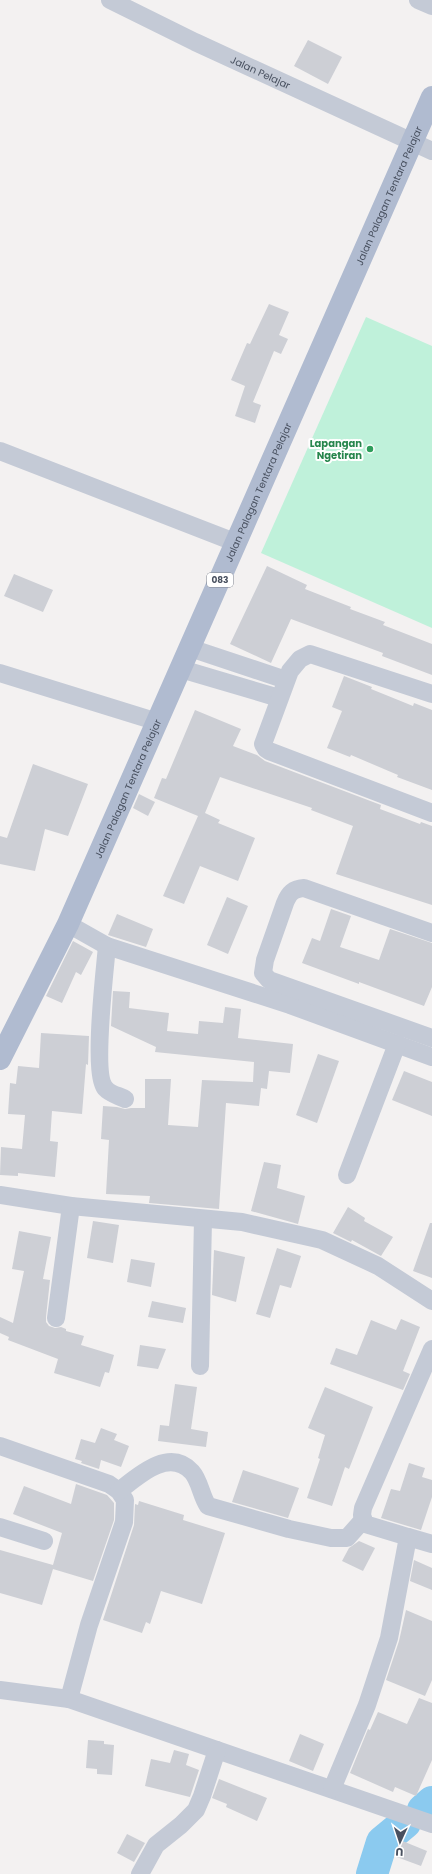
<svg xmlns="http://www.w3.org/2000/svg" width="432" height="1874" viewBox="0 0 432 1874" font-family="Poppins,sans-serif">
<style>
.green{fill:#bff1da}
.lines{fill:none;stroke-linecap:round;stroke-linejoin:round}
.river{stroke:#8bcaef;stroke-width:32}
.building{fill:#cdcfd5}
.street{stroke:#c4cad6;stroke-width:18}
.primary{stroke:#b0bbd0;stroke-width:22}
.leisure-dot{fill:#2e9e5b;stroke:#fff;stroke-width:1.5}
.labels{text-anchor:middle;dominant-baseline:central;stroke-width:4;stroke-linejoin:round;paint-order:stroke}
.shield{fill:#fff;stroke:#7f848f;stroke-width:1}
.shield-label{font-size:9px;font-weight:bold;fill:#48505f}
.street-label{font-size:10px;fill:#48505f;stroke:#fff}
.leisure-label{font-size:10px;font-weight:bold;fill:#27864d;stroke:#fff;text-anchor:end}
</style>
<rect width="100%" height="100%" fill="#f3f1f1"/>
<polygon class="green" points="366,317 432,346 432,628 261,553"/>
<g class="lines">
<g class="river">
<polyline points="423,1810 432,1802"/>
<polyline points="372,1874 382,1842 405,1823"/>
</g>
</g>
<g class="building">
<polygon points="308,40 342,57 328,84 294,66"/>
<polygon points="269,304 289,312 279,335 288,339 281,354 274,351 253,402 261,405 255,423 235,416 245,386 231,380 247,343 250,344"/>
<polygon points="267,566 307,585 305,589 351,607 350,609 385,622 383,625 432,644 432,675 382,656 383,653 291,619 271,663 230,644"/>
<polygon points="14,574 53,590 43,612 4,596"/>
<polygon points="344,676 372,687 371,689 413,706 414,703 432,710 432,790 397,777 398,775 351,755 350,757 327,748 342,711 332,707"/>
<polygon points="195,710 241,729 233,746 257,755 265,761 381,805 380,809 420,824 421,822 432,826 432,905 336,874 353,826 311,810 312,808 220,777 205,813 220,820 218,823 255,838 238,881 200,866 184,904 163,896 198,816 154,798 162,778 166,779"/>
<polygon points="33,764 88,784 68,836 45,829 35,871 0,864 0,836 7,838"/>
<polygon points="139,794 155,802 148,816 133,808"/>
<polygon points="227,897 248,906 228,954 207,945"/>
<polygon points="331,909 351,916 340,947 379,960 390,929 432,943 432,987 424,1006 359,982 359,984 302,963 312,938 320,941"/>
<polygon points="117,914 153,929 146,947 108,935"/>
<polygon points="73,941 93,952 81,975 76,972 62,1003 46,996"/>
<polygon points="113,991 130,992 129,1008 169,1013 167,1031 198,1034 199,1021 223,1023 225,1007 241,1009 238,1038 293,1044 290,1073 269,1071 267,1089 261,1088 259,1106 226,1103 219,1209 149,1203 150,1196 106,1194 109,1140 101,1139 103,1106 117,1107 125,1109 131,1108 145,1108 145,1079 171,1079 168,1125 198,1127 202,1080 253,1082 254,1062 155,1052 156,1047 111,1026"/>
<polygon points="41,1033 89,1036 88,1065 86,1064 82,1114 52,1111 50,1141 58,1142 55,1177 18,1173 18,1176 0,1175 1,1147 22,1149 25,1115 8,1114 10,1083 16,1084 18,1066 39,1068"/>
<polygon points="318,1054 339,1061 317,1123 296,1115"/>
<polygon points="404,1071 432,1082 432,1116 392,1100"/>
<polygon points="264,1162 281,1165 277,1188 305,1196 298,1224 251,1211"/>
<polygon points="348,1207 365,1218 364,1221 393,1237 381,1256 352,1240 351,1242 333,1233"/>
<polygon points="93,1221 119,1225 113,1263 87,1258"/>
<polygon points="430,1223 432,1223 432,1278 413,1271"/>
<polygon points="19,1231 51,1237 43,1279 50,1280 46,1317 46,1322 49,1326 55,1328 61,1327 66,1329 66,1331 84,1336 81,1345 114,1355 109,1373 105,1372 100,1387 54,1373 58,1359 8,1340 9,1337 0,1333 0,1317 13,1323 24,1271 12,1269"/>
<polygon points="277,1248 301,1256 291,1288 280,1285 270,1318 256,1314"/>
<polygon points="214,1250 245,1257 236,1302 212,1295"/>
<polygon points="131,1259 155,1263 151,1287 127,1282"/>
<polygon points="152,1301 186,1308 183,1323 148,1317"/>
<polygon points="401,1319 420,1327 403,1371 410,1374 403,1390 330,1364 336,1348 357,1355 371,1320 396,1330"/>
<polygon points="140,1345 166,1349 158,1369 137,1366"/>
<polygon points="175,1384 197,1387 191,1429 208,1432 206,1447 158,1441 160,1425 169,1426"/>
<polygon points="325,1387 373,1407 349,1469 345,1467 332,1506 307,1498 320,1459 318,1458 325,1435 308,1428"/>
<polygon points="101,1428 117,1434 114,1440 129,1446 121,1467 101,1460 99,1469 81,1463 82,1461 75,1459 81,1439 95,1443"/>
<polygon points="409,1463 425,1468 422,1477 432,1480 432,1497 421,1530 381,1518 391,1489 400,1491"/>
<polygon points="243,1470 299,1488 288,1518 232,1502"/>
<polygon points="76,1484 107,1495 114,1503 114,1520 93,1581 53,1569 42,1605 0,1593 0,1550 53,1565 62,1533 13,1514 24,1486 71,1504"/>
<polygon points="139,1501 184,1515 183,1520 225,1533 202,1604 161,1591 150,1624 146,1622 142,1633 103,1620 134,1525 135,1504 138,1505"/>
<polygon points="359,1541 375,1548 363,1571 342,1561 349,1548"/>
<polygon points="414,1560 432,1568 432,1590 410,1581"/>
<polygon points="406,1610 432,1621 432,1680 425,1696 386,1680 399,1641"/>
<polygon points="419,1698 432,1703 432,1760 416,1796 395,1787 393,1792 350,1773 368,1729 370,1730 378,1712 407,1724"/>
<polygon points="300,1734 324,1744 313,1771 289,1761"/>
<polygon points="88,1740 104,1741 104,1744 114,1745 112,1775 97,1774 97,1769 86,1768"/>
<polygon points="174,1750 189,1754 186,1765 199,1770 190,1797 145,1786 151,1759 170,1763"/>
<polygon points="219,1779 267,1798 257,1821 226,1807 227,1804 212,1798"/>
<polygon points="127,1834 145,1843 134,1862 117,1853"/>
<polygon points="400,1840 427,1851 421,1866 394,1856"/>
</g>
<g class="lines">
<g class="street">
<path id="s1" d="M110,0l85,42 237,109"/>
<polyline points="418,0 432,6"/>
<polyline points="0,451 237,543"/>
<polyline points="190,648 286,680"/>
<polyline points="181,669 279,698"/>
<polyline points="0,673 158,722"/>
<polyline points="432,694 310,654 300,659 290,671 263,744 266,749 269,751 432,813"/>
<polyline points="68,924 107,946 290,1005 432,1057"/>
<path d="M432,933l-128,-45c-11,1 -15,5 -19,15l-20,57 -2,13 6,7 163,58"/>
<path d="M107,946c-2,23 -15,130 -1,143 4,5 14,7 19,10"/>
<polyline points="347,1175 397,1044"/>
<polyline points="0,1195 71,1206 242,1222 322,1240 378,1266 432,1301"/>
<polyline points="56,1318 71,1206"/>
<polyline points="200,1366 203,1219"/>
<polyline points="0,1446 109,1484 119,1491 125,1500 124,1522 89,1625 69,1699"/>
<path d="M119,1491c19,-15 50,-44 73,-19 8,9 9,24 16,34l81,23 42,9h16l16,-18"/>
<polyline points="0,1527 44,1541"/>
<polyline points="408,1537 432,1544"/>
<polyline points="0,1690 69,1699 432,1824"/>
<polyline points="332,1789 367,1705 389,1638 408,1537 365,1524 362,1515 363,1508 432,1349"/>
<polyline points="140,1874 156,1845 181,1825 196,1810 202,1796 217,1750"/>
</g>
<path class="primary" id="s2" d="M0,1059l68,-135 364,-827"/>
</g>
<circle class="leisure-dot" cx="370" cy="449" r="4"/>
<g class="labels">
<rect class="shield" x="207" y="573" width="26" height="14" rx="3"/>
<g class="shield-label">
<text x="220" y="580">083</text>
</g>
<g class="street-label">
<text stroke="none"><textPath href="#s1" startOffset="167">Jalan Pelajar</textPath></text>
<text stroke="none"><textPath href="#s2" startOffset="947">Jalan Palagan Tentara Pelajar</textPath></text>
<text stroke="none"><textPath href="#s2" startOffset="623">Jalan Palagan Tentara Pelajar</textPath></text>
<text stroke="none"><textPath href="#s2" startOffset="299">Jalan Palagan Tentara Pelajar</textPath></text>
</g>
<g class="leisure-label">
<text x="362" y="443">Lapangan<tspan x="362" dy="12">Ngetiran</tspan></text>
</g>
</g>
<g transform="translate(400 1842) rotate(183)" stroke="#ffffff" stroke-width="3" paint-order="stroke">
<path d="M0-3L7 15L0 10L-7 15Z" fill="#48505f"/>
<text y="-6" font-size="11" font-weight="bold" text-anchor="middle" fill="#48505f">U</text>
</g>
</svg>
